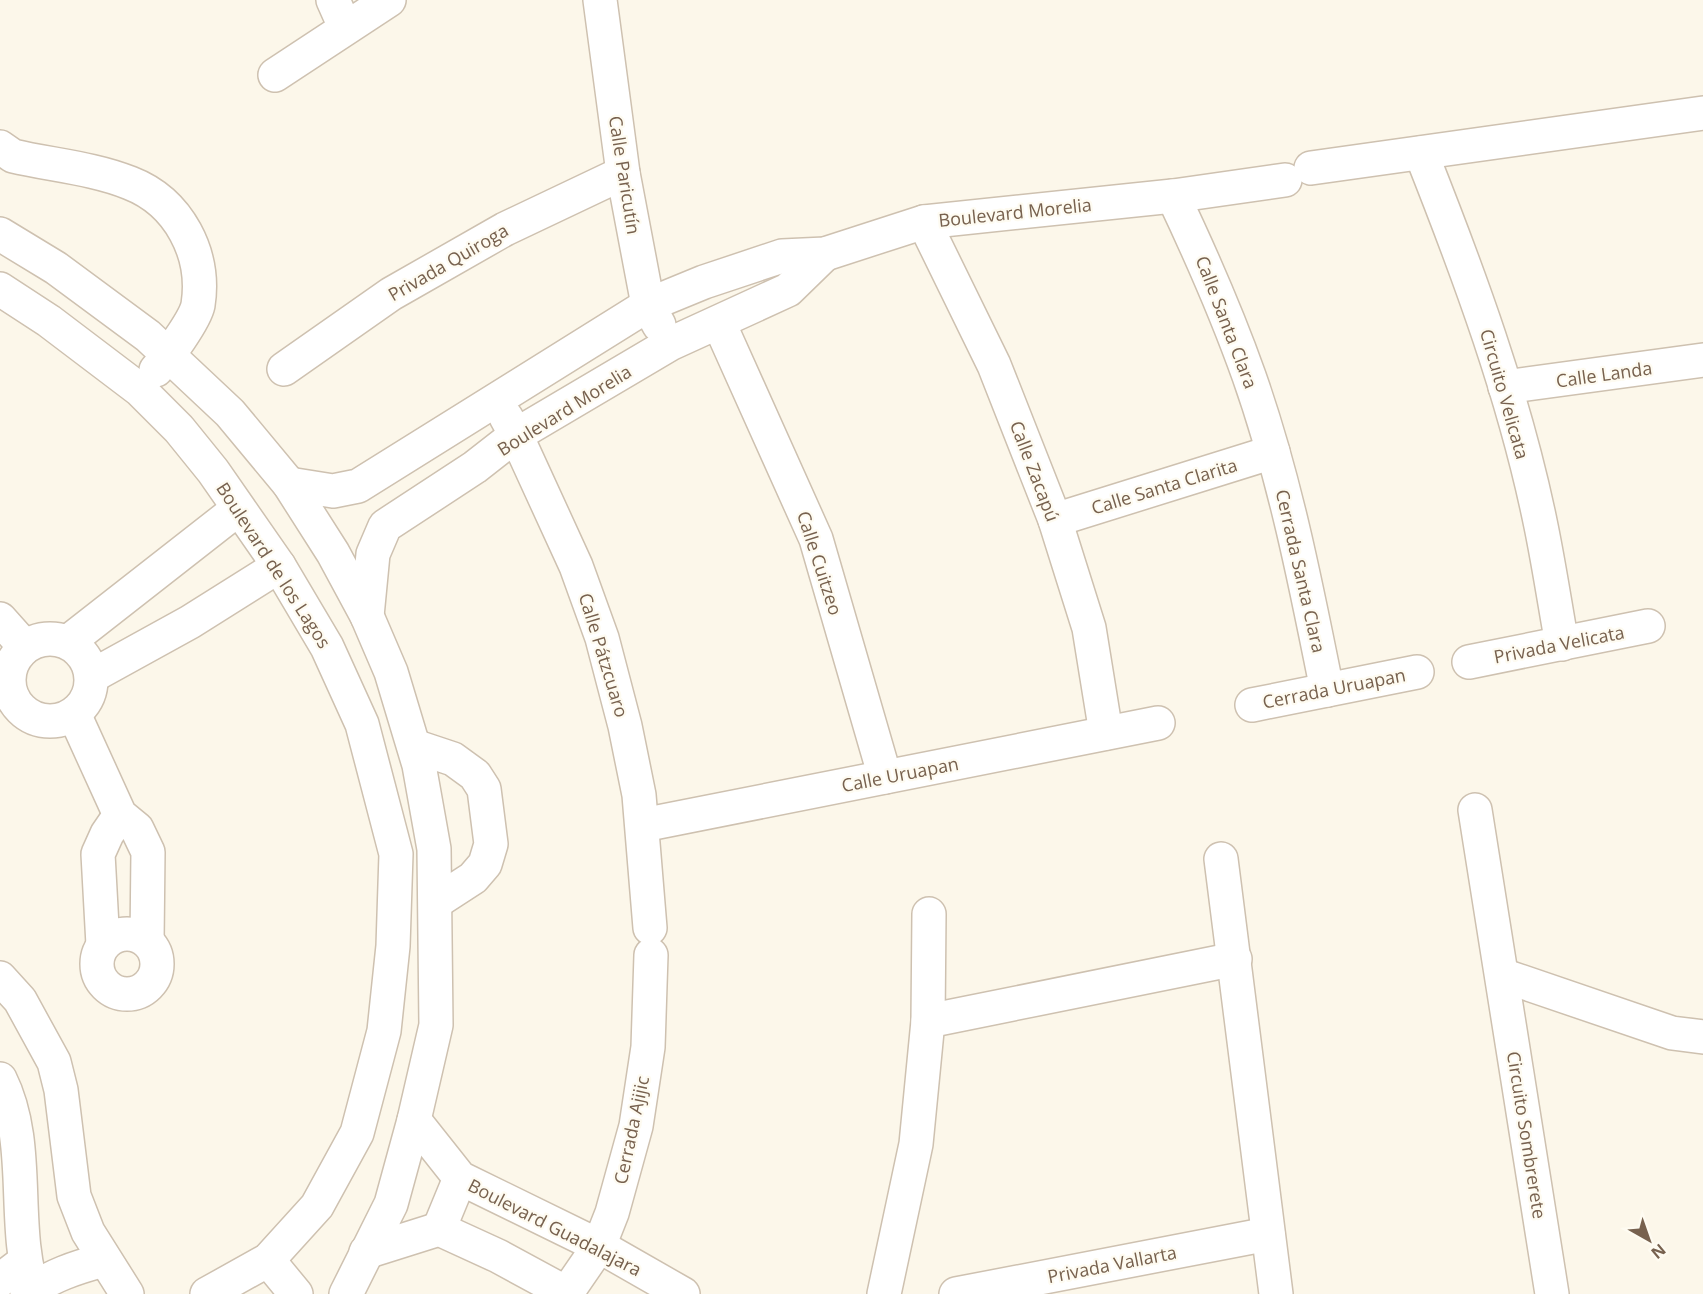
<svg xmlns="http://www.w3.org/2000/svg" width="1703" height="1294" viewBox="0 0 1703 1294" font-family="'Open Sans',sans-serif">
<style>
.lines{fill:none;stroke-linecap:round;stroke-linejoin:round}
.minor-casing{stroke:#cec1b0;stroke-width:36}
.minor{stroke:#fff;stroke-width:33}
.labels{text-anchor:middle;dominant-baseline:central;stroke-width:4.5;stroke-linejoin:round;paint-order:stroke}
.street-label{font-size:18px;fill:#77614e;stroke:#fefbf1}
</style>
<rect width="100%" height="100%" fill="#fcf7ea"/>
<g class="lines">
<defs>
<g id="minor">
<polyline points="333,0 345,27"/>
<polyline points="600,0 623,173 648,305 659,325"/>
<polyline points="275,75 389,0"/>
<path d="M0,147l13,9c38,9 80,12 117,27 49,19 76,71 68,122 -3,15 -31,53 -42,65"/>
<path d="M1421,153c48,121 94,245 120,373 8,39 14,79 21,118"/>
<polyline points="1311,168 1703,113"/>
<path d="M1173,196c28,59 54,118 76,180 36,102 57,209 78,314"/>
<polyline points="924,222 994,365 1055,520 1089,628 1106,733"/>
<polyline points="0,234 56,268 148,336 230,413 289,484 333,553 367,616 391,672 419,765 434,849 436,1025 414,1120 391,1204 346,1294"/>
<polyline points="0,289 49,321 140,390 179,429 213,471 279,566 327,647 362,724 396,854 393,946 384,1031 357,1133 317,1206 268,1260 207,1294"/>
<polyline points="719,323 816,539 885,777"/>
<polyline points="284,369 391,294 505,229 623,173"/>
<polyline points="1505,387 1703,360"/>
<polyline points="506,417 516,435 576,566 602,638 625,726 639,795 650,928"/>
<polyline points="289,484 333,491 358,486 648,305 704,282 782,256 825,254 924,222 1173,196 1285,180"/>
<polyline points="1055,520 1273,452"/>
<polyline points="367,616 373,554 385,526 475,467 516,435 670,344 788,290 825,254"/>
<polyline points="0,619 25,647"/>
<circle cx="50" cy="680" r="41"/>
<polyline points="68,642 238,509"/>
<polyline points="1469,662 1648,626"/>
<polyline points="92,676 190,622 279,566"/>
<polyline points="1252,705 1417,672"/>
<polyline points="74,714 120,815 137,829 148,852 147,941"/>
<polyline points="414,746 453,759 475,775 484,789 491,844 485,864 473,878 436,902"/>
<polyline points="1475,810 1552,1294"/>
<polyline points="643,825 1158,723"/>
<polyline points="1221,859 1276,1294"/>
<circle cx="127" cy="964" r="30"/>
<polyline points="103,945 98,854 107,834 120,815"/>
<polyline points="1502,975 1672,1033 1703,1037"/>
<polyline points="0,978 20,1000 54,1062 61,1090 74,1196 88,1232 127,1294"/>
<polyline points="928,1021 1235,959"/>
<path d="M0,1079c33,66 10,147 34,215"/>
<polyline points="414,1120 460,1178 599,1246 683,1294"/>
<polyline points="439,1229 460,1178"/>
<polyline points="366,1252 439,1229 498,1256 568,1294"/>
<polyline points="268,1260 296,1294"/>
<polyline points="0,1280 24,1262"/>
<path d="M27,1294c22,-18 50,-27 77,-34"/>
<polyline points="566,1294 599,1246 612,1213 636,1126 648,1047 651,955"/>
<polyline points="884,1294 916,1144 928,1021 929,914"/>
<polyline points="956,1294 1268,1234"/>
</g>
</defs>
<use href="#minor" class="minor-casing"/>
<use href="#minor" class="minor"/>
</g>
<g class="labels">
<g class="street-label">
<text transform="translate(625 175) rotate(81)">Calle Paricutín</text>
<text transform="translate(1015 212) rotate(-6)">Boulevard Morelia</text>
<text transform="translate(448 262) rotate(-30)">Privada Quiroga</text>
<text transform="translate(1227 322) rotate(69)">Calle Santa Clara</text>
<text transform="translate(1604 374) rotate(-8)">Calle Landa</text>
<text transform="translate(1505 394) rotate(74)">Circuito Velicata</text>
<text transform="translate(564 410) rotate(-32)">Boulevard Morelia</text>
<text transform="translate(1035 471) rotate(69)">Calle Zacapú</text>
<text transform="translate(1164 486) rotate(-17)">Calle Santa Clarita</text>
<text transform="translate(820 563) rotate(72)">Calle Cuitzeo</text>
<text transform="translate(274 565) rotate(57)">Boulevard de los Lagos</text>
<text transform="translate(1301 571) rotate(77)">Cerrada Santa Clara</text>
<text transform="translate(1559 644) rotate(-11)">Privada Velicata</text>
<text transform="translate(604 655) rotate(73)">Calle Pátzcuaro</text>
<text transform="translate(1334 688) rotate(-11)">Cerrada Uruapan</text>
<text transform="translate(900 774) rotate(-11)">Calle Uruapan</text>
<text transform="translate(631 1130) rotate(-78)">Cerrada Ajijic</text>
<text transform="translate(1527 1135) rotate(81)">Circuito Sombrerete</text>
<text transform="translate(555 1227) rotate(27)">Boulevard Guadalajara</text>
<text transform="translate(1112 1264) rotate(-11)">Privada Vallarta</text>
</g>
</g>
<g transform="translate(1649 1240) rotate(140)" stroke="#fefbf1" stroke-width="4.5" paint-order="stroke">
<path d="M0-4.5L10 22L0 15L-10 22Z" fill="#77614e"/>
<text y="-9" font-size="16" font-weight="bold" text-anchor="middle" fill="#77614e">N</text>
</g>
</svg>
